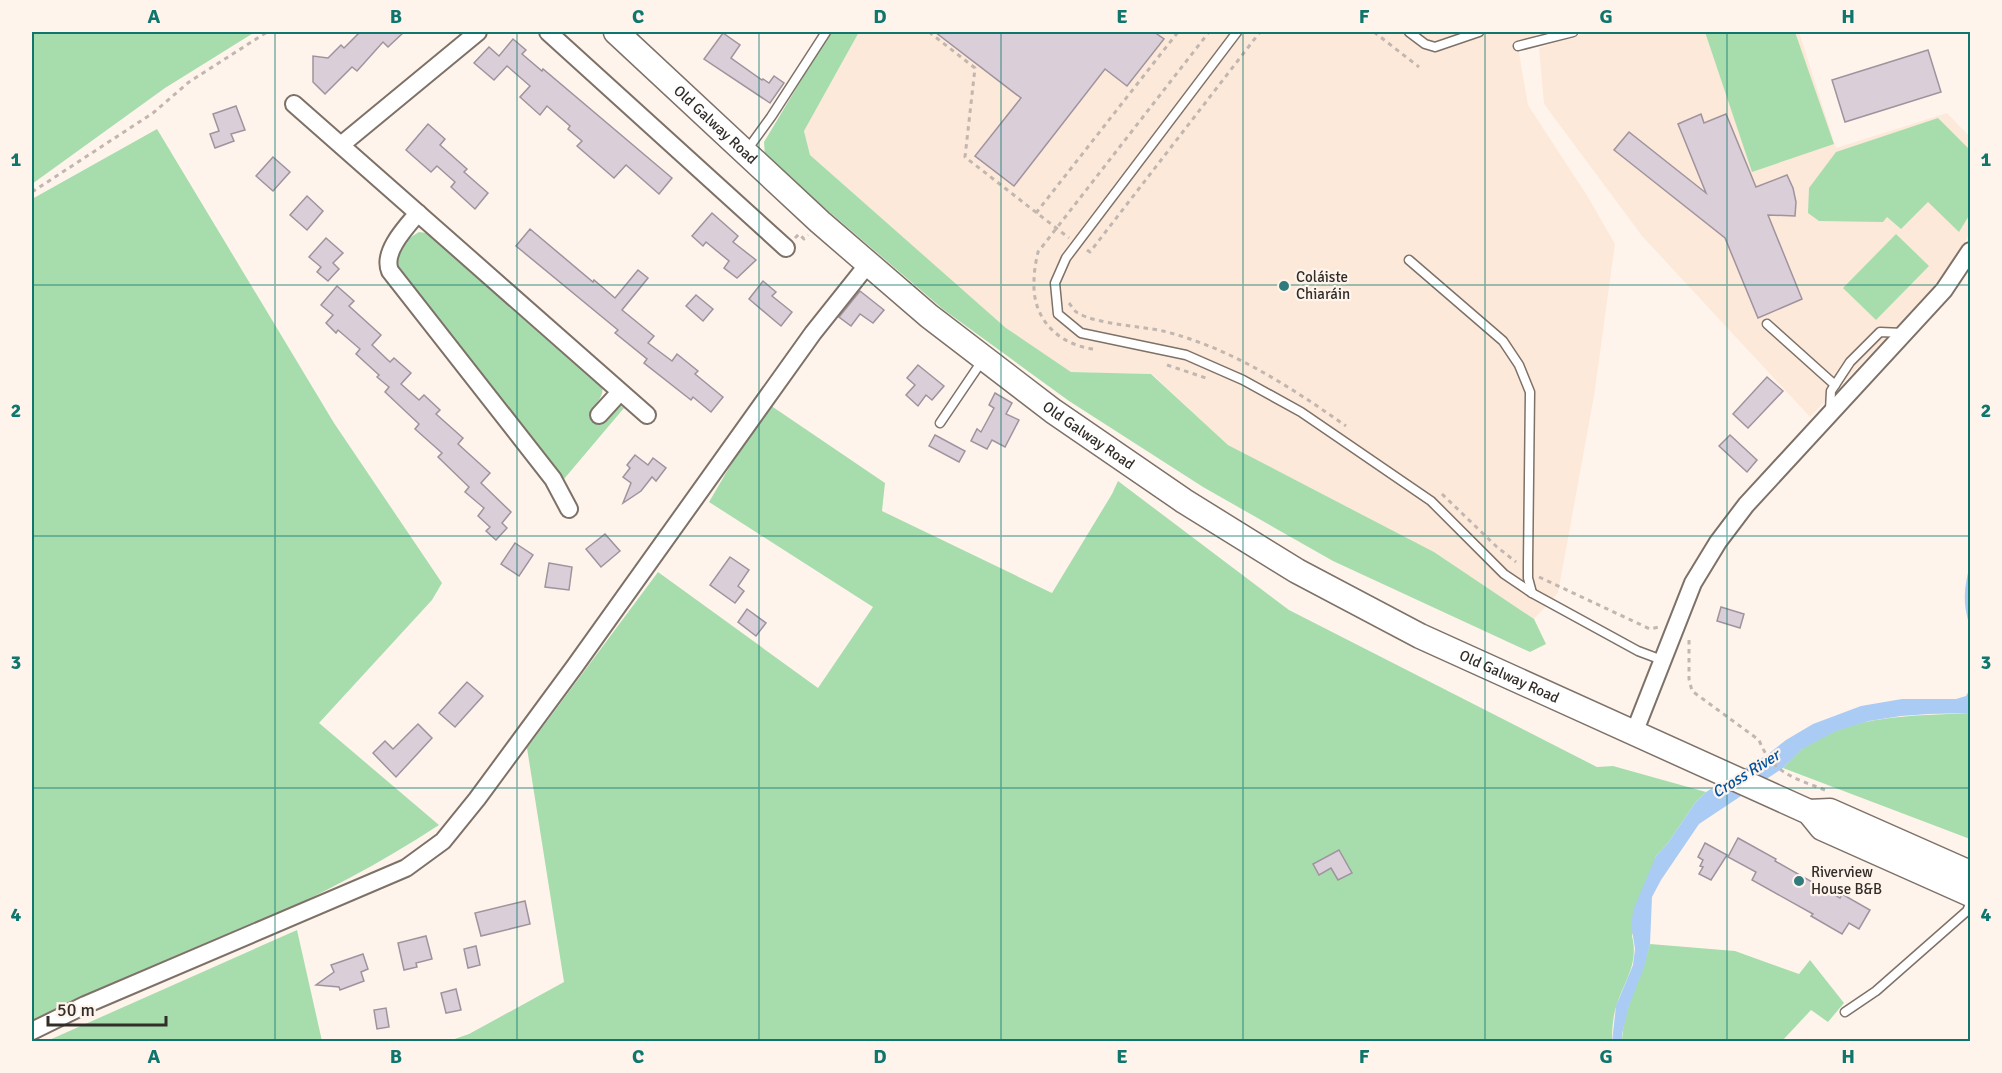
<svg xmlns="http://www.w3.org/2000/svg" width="2002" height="1073" viewBox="0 0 2002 1073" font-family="Signika,sans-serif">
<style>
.built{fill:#fde9d9}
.green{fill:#a7ddad}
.water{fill:#aacbf4}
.building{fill:#daced9;stroke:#9f939e;stroke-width:1.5}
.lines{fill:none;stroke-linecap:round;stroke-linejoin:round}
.service-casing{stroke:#7d7168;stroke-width:11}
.minor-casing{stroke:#7d7168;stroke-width:20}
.secondary-casing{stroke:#7d7168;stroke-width:27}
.path{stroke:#c1b7b0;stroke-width:3;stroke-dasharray:4.5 4.5;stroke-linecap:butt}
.service{stroke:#fff;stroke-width:8}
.minor{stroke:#fff;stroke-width:16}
.secondary{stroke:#fff;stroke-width:24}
.grid{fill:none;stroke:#0f766e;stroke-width:1.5;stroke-opacity:0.55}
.poi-dot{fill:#327b7d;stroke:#fff4eb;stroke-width:2}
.labels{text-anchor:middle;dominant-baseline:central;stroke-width:4.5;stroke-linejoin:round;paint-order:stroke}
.street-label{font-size:15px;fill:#322d29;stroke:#fff4eb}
.poi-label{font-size:15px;fill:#322d29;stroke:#fff4eb;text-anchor:start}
.water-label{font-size:16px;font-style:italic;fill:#00529f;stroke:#fff4eb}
.neatline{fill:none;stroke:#0f766e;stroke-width:2}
.grid-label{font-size:20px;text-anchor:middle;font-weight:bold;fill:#0f766e}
</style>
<rect width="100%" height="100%" fill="#fff4eb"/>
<g class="built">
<polygon points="859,32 1540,32 1518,47 1528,105 1588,197 1615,244 1594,396 1558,593 1534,619 1434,552 1228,445 1152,374 1071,372 1006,328 810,155 804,131"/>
<polygon points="1588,32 1799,32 1836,148 1947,113 1970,137 1970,233 1946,275 1810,417 1642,236 1544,104 1539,48"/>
</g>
<g class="green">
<polygon points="32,32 255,32 165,88 32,184"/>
<polygon points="830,32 859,32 804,131 810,155 1006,328 1071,372 1151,374 1228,445 1434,552 1534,619 1546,644 1530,652 1333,561 1203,487 1069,401 944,310 765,157 764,142"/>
<polygon points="1705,32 1795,32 1834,144 1752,172"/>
<polygon points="1938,118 1970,150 1970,214 1959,232 1928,202 1901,229 1887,217 1883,222 1819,221 1808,213 1809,188 1836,152"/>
<path d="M157,129l177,294 108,160 -10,17 -113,123 120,102c-124,82 -271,137 -407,197v-823z"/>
<path d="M419,232l15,2 168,148c2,11 -1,17 -9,25l9,10 16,-13 6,4 -60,71 -162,-205 -7,-14 8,-18z"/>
<polygon points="1896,234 1929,266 1876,320 1843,288"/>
<path d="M767,403l118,80 -3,28 170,82 60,-99 6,-13 171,129 308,157 16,-1 93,26 -11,11 -27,40 -12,13 -24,80c7,28 -7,43 -15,68 -4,11 -5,25 -5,37l-1166,1 23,-8 95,-52 -37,-234 131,-176 160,116 55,-81 -164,-105z"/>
<path d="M1970,713v126l-187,-71c6,-6 13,-14 20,-20 49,-34 110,-32 167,-35z"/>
<polygon points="297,930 322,1041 47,1041"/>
<path d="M1650,944l85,7 64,23 11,-14 34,43 -16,19 -17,-12 -29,31 -160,1c0,-30 20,-68 28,-98z"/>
</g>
<g class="water">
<path d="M1970,565v61c-8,-22 -6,-39 0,-61z"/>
<polygon points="1970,689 1970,713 1929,714 1901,716 1869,721 1836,731 1802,749 1783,768 1699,824 1661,880 1652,897 1650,944 1644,967 1629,1006 1622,1034 1622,1041 1612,1042 1616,1006 1633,965 1635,949 1631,923 1634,908 1656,856 1668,843 1695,803 1706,792 1767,755 1786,740 1813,724 1861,706 1902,699 1956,699 1966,696"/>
</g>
<g class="building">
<polygon points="360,32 404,32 388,47 383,42 357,71 352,67 325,94 313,82 313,56 328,58 341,45 344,48"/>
<polygon points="935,32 1154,32 1164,39 1127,86 1105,69 1014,186 975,156 1021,98"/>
<polygon points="723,33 740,45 731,58 762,80 763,79 769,83 774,76 784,83 770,103 704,59"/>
<polygon points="513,39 526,50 522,54 542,71 543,69 672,178 659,194 626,165 614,178 577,146 582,141 568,129 570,126 547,106 540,115 520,97 530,86 507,66 494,80 474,63 489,47 499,56"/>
<polygon points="1928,50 1941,92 1845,122 1832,80"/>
<polygon points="236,106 245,130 231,134 234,141 215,148 210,134 219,131 213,114"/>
<polygon points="1701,114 1704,123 1726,114 1756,187 1787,175 1793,188 1796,202 1795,216 1768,215 1802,299 1758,318 1725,238 1614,150 1629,132 1706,193 1678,124"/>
<polygon points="428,124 445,139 440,145 467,169 464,172 488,193 475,209 451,187 455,182 437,166 431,172 406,150"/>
<polygon points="273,157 290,172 273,191 256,176"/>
<polygon points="307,196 323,211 307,230 290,215"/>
<polygon points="712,213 738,236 733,242 756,260 737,278 724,268 729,261 706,242 703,246 692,236"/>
<polygon points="530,229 593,282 594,280 615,298 638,270 648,278 622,310 654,336 648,343 672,361 677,354 698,371 695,374 723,397 711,412 693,397 691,400 644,363 647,359 615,333 618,330 516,246"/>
<polygon points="326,238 343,253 333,263 339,269 328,281 317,272 321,267 309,257"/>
<polygon points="763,281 776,292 772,296 792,312 781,326 749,299"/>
<polygon points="337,286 354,301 349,306 381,335 372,345 390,362 394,358 411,373 401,384 419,400 424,395 440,410 436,414 463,438 458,444 490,473 481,483 511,512 502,523 507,528 496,540 486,531 490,527 478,516 484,508 465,492 469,487 438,457 442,453 415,429 419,424 385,392 389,387 377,377 379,375 356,354 360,349 338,330 336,333 326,323 333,315 321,305"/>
<polygon points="860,291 884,310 873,323 860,314 851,326 839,317"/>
<polygon points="696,295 713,309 703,321 686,306"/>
<polygon points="918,365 944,386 932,400 926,395 918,406 906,395 915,385 907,378"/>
<polygon points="1767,377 1783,391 1748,428 1733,414"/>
<polygon points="995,393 1012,403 1006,414 1019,420 1005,447 992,440 987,449 971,441 977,429 981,432 994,408 989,405"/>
<polygon points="935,435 965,451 959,462 929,446"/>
<polygon points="1730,435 1757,460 1747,472 1719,446"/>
<polygon points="635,455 648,465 653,458 666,468 656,481 652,477 641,491 623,503 631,483 623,477 630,468 627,465"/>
<polygon points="605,534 620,551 601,567 586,549"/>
<polygon points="515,543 533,555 519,576 501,564"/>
<polygon points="730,557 749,570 738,586 744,591 735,603 710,585"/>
<polygon points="549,563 572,567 569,590 545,587"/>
<polygon points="1721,607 1744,614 1740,628 1717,621"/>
<polygon points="747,609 766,623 756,636 738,622"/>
<polygon points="467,682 483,696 455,727 439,713"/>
<polygon points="418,724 432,738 396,777 373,753 385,741 393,749"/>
<polygon points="1738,838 1776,859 1775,861 1840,898 1842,894 1870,910 1859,929 1849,923 1842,934 1811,916 1813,914 1752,880 1756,872 1728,857"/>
<polygon points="1705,843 1727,855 1711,880 1699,874 1703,867 1700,866 1703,860 1698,857"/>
<polygon points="1339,850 1352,873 1338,880 1331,868 1319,875 1313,864"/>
<polygon points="525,901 530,924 481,936 475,913"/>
<polygon points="426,936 432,959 416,963 417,967 404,970 398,943"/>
<polygon points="476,946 480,965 468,968 464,949"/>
<polygon points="363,954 368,969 361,972 364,981 340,990 339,987 316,985 334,972 331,965"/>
<polygon points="456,989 461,1010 446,1013 441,993"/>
<polygon points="386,1008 389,1027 377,1029 374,1010"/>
</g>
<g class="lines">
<defs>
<g id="service">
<polyline points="1237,32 1066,258 1055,283 1058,314 1081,333 1186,355 1243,380 1301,412 1431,501 1504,574 1532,593 1638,651 1662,660"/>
<polyline points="1409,32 1425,44 1435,47 1479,32"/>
<polyline points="1518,46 1573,32"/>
<polyline points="747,150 771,117 826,32"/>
<polyline points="1409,260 1503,341 1519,365 1530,392 1528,564 1528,578 1532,593"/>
<polyline points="1767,324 1835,385"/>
<polyline points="1830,410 1831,391 1850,362 1880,332 1903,333"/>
<polyline points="940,423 982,361"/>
<polyline points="1845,1012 1876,991 1967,911 1970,904"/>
</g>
<g id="minor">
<polyline points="548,32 786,248"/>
<polyline points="294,104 647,415"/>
<polyline points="341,145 478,32"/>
<path d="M418,213c-12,14 -36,39 -28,58l163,208 16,30"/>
<polyline points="599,415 620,392"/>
<polyline points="1634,733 1693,583 1718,542 1746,505 1944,290 1970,251"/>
<polyline points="32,1031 85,1005 406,868 443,841 477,799 575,666 813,333 868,264"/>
</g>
<g id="secondary">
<path id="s1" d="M616,32l204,190 109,94 124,95 131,90 113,70 123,65 389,176 13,16 148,66"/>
<polyline points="1809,812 1830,811 1970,873"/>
</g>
</defs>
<use href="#service" class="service-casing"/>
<use href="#minor" class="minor-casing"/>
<use href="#secondary" class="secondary-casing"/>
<g class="path">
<polyline points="929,32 975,68 965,157 1069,238"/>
<polyline points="1374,32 1419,67"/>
<polyline points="32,192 153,113 189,82 267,32"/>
<polyline points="1036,213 1178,32"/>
<polyline points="795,238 799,234 804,239 808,235"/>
<polyline points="1087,250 1090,252 1260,32"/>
<path d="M1069,303c3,4 5,8 9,10 18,11 62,13 85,18 68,17 126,55 183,95"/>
<path d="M1093,349c-36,-5 -61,-31 -59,-68 0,-10 2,-20 4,-29l171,-220"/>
<polyline points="1167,365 1206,378"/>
<polyline points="1442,494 1497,547 1516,562"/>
<polyline points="1539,577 1650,629 1659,627"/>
<path d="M1689,640v39l3,12 67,49c13,33 35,38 66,50"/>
</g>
<use href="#service" class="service"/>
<use href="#minor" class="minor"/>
<use href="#secondary" class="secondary"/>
</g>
<path class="grid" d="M275,32v1010M517,32v1010M759,32v1010M1001,32v1010M1243,32v1010M1485,32v1010M1727,32v1010M32,285h1938M32,536h1938M32,788h1938"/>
<g class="poi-dot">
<circle cx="1284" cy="286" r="6"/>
<circle cx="1799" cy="881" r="6"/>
</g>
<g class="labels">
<g class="street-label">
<text stroke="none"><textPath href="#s1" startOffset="136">Old Galway Road</textPath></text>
<text stroke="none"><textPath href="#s1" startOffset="622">Old Galway Road</textPath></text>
<text stroke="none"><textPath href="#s1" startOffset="1108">Old Galway Road</textPath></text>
</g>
<g class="poi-label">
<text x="1296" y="277">Coláiste<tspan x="1296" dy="17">Chiaráin</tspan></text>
<text x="1811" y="872">Riverview<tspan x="1811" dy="17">House B&amp;B</tspan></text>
</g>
<g class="water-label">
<text transform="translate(1746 774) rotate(-32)">Cross River</text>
</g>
</g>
<rect width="2002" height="1073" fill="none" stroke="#fff4eb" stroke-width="66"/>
<path d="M48 1016v9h118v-9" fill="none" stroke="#322d29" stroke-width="3"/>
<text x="57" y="1016" font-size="18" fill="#322d29" stroke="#fff4eb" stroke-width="4.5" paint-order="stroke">50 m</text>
<rect x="33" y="33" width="1936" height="1007" class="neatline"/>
<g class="grid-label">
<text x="154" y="23">A</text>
<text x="396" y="23">B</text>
<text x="638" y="23">C</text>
<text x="880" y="23">D</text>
<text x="1122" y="23">E</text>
<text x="1364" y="23">F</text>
<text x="1606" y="23">G</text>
<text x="1848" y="23">H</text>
<text x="16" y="166">1</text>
<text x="1986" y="166">1</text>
<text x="16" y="417">2</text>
<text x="1986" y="417">2</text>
<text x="16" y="669">3</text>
<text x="1986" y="669">3</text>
<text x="16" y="921">4</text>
<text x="1986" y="921">4</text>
<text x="154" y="1063">A</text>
<text x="396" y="1063">B</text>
<text x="638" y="1063">C</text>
<text x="880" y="1063">D</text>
<text x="1122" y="1063">E</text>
<text x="1364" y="1063">F</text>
<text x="1606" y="1063">G</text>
<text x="1848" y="1063">H</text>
</g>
</svg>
